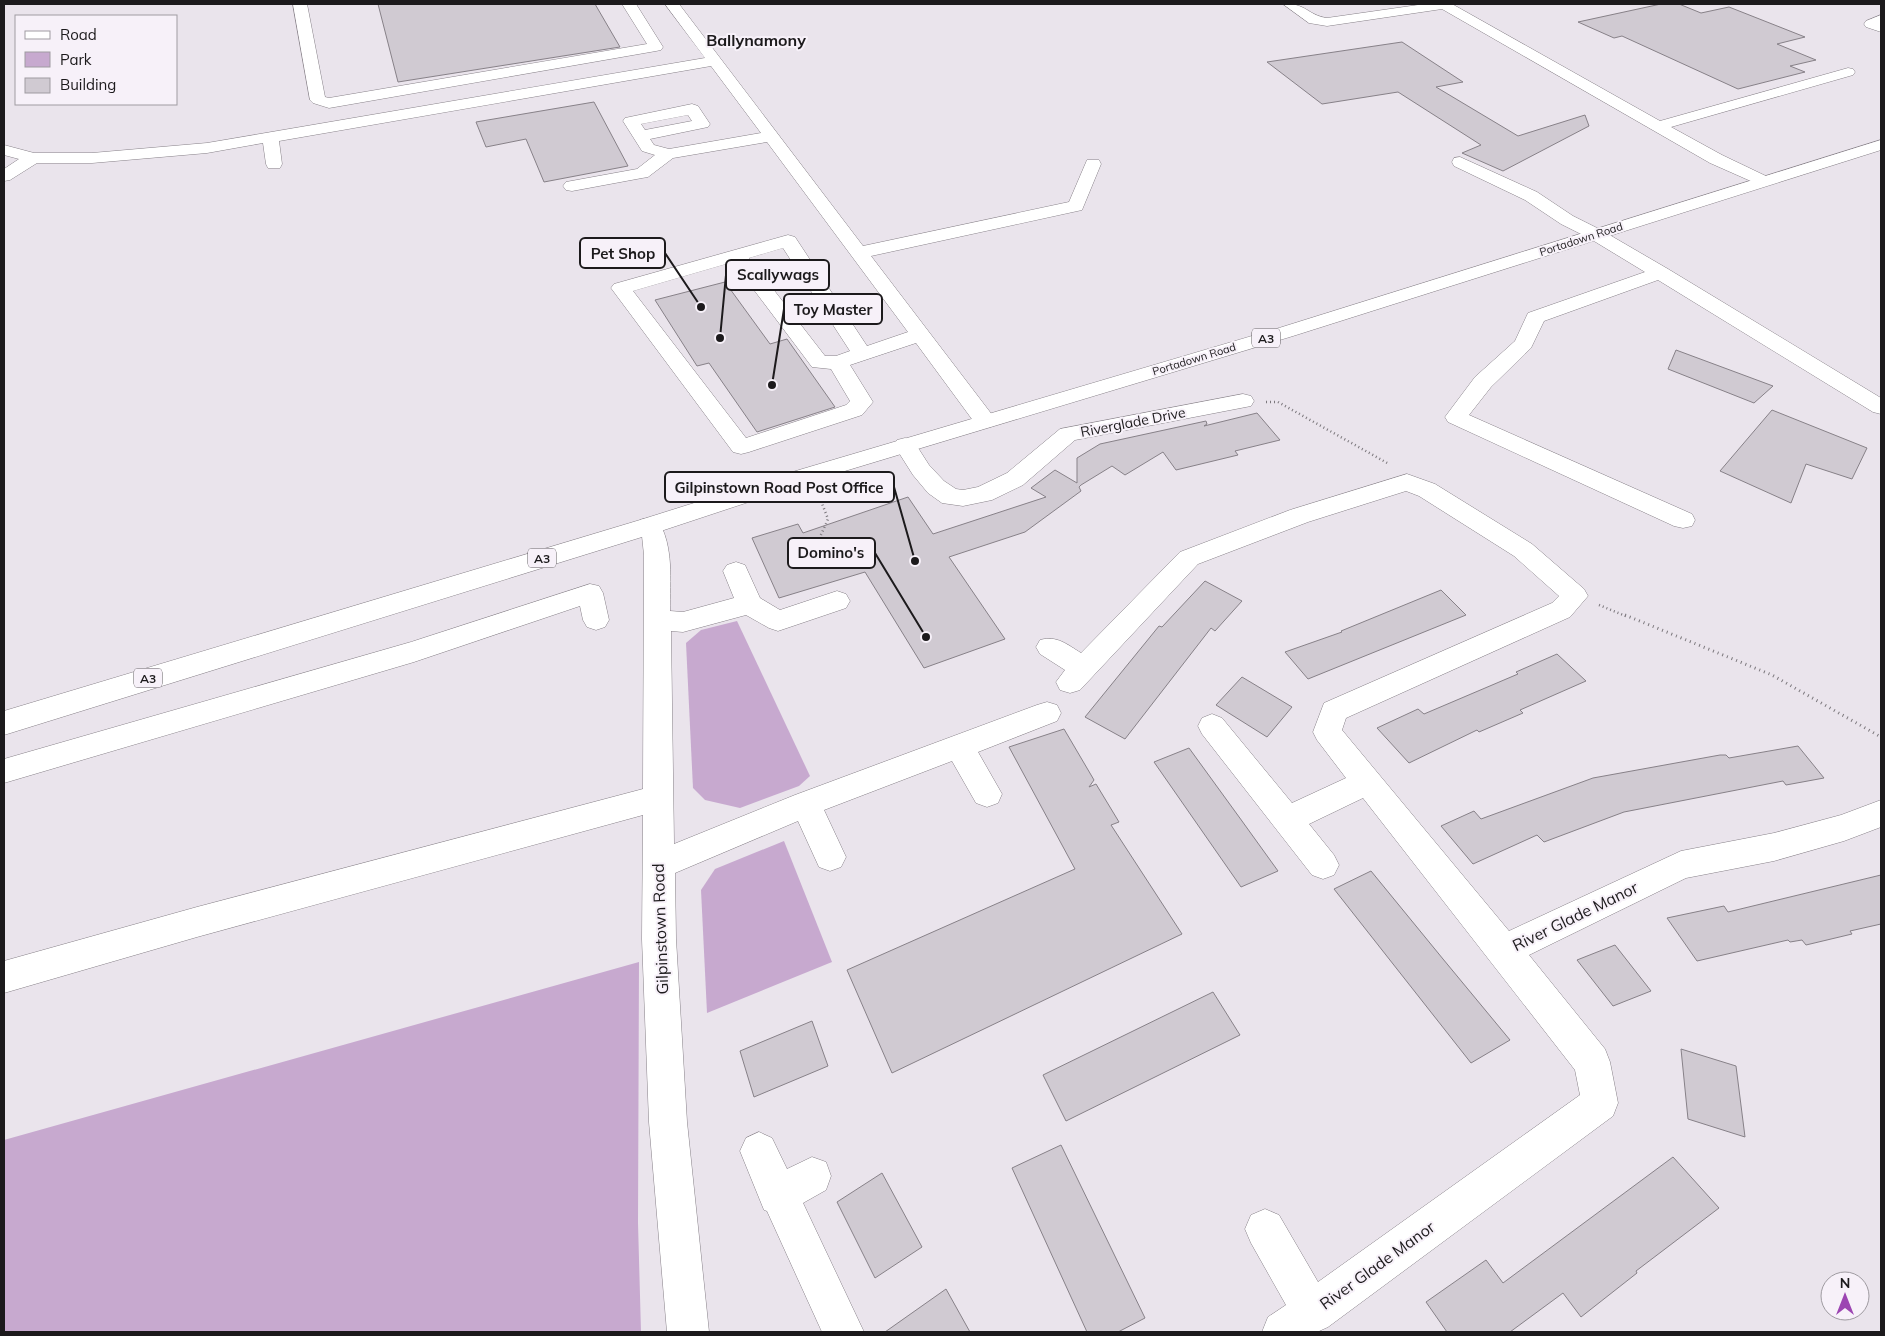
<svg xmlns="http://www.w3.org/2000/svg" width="1885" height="1336" viewBox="0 0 1885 1336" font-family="Mulish,sans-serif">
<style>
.green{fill:#c7a9cf}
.building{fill:#d0cad2;stroke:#878188}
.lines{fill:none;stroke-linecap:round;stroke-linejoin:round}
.minor-casing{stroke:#878188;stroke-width:1}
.highway-casing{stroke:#878188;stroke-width:1}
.path-far1{stroke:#7c787d;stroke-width:2.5;stroke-dasharray:1 3;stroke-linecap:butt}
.path{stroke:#7c787d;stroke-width:3;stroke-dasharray:1 4;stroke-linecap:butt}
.minor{fill:#fff;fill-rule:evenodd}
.highway{fill:#fff;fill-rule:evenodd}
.labels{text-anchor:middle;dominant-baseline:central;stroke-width:4;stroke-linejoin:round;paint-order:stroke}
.far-street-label{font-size:11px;fill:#1c1a1c;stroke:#f7f1f9}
.shield{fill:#f7f1f9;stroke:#5e5a5e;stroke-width:1}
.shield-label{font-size:12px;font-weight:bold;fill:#1c1a1c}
.street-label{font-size:14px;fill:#1c1a1c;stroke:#f7f1f9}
.far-district-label{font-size:16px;font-weight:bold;fill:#1c1a1c;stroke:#f7f1f9}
.near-street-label{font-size:16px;fill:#1c1a1c;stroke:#f7f1f9}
.leader{fill:none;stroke:#1c1a1c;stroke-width:2}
.callout-dot{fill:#1c1a1c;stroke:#f7f1f9;stroke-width:2}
.callout{fill:#f7f1f9;stroke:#1c1a1c;stroke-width:2}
.callout-label{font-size:15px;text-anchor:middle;font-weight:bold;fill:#1c1a1c}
</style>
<rect width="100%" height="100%" fill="#eae4ec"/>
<g class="green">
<polygon points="737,621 810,776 799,786 740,808 705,800 693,788 686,643 701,630"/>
<polygon points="784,841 832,962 707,1013 701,890 715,869"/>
<polygon points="639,962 638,1223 641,1332 4,1332 4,1140"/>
</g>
<g class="building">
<polygon points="378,4 595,4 620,47 398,82"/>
<polygon points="1661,4 1679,4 1701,13 1729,7 1805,37 1777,44 1816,60 1790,66 1805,72 1738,89 1622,36 1614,38 1578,22"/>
<polygon points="1402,42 1463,82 1436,87 1518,136 1585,115 1589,126 1503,171 1462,153 1481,145 1398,92 1322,104 1267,62"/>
<polygon points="594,102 628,166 544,182 526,139 486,147 476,122"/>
<polygon points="725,282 770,344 787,339 835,407 757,432 709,363 697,366 655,300"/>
<polygon points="1676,350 1773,386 1754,403 1668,369"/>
<polygon points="1772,410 1867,448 1852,479 1806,464 1791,503 1720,471"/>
<polygon points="1257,413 1280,440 1235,451 1238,455 1176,470 1163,452 1125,475 1112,466 1081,485 1079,487 1081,491 1025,532 949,557 1005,639 924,668 865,572 779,598 752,538 798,524 803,533 908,497 933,534 1046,497 1031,488 1055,470 1077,483 1077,458 1100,444 1206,421 1207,424 1204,426"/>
<polygon points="1205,581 1242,601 1215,631 1211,628 1125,739 1085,717 1159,626 1162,627"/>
<polygon points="1441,590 1466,615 1308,679 1285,652 1342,632 1341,631"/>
<polygon points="1557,654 1586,681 1520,710 1523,713 1479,732 1477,730 1409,763 1377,728 1418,709 1424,714 1518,674 1516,672"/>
<polygon points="1242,677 1292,707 1267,737 1216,705"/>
<polygon points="1064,729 1094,780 1089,787 1096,784 1119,822 1111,825 1182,934 892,1073 847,970 1075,869 1009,747"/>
<polygon points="1798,746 1824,778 1786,785 1783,781 1624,812 1544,842 1537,835 1473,864 1441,826 1474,811 1481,819 1593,778 1720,755 1726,755 1729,758"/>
<polygon points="1189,748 1242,821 1278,871 1241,887 1154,762"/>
<polygon points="1371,871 1443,959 1510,1040 1471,1063 1334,889"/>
<polygon points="1881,875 1881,924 1850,931 1852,934 1806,945 1802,940 1790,942 1788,940 1697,961 1667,918 1724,906 1728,912"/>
<polygon points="1615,945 1651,991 1613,1006 1577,960"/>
<polygon points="1213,992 1240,1035 1066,1121 1043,1075"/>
<polygon points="812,1021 828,1066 754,1097 740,1051"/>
<polygon points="1681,1049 1736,1066 1745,1137 1688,1119"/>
<polygon points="1061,1145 1145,1318 1118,1332 1087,1332 1012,1168"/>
<polygon points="1673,1157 1719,1208 1636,1271 1637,1273 1581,1317 1563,1293 1510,1332 1447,1332 1426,1302 1486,1260 1503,1283"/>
<polygon points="882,1173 922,1247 875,1278 837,1202"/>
<polygon points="946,1289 970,1332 885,1332"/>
</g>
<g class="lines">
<defs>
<g id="minor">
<polygon points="293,4 307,4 325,97 329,98 647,44 622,4 636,4 663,47 661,50 656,51 329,108 313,103 310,100"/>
<path d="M665,4h14l184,242 206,-44 18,-42h12l2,4 -19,46 -211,46 122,160 3,5 -3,5 -8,2 -8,-2 -61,-83 -66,22 23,37 -11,13 -113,37 -8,2 -8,-2 -119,-160 -3,-4 3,-4 174,-49 7,2 72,109 41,-14 -141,-190 -94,16 -25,19 -6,1 -70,13 -6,-1 -3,-4 3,-4 71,-13 18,-14 -13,-4 -19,-30 2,-3 67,-14 6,2 12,18 -2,3 -58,12 4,6 15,4 92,-16 -50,-67 -432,75 3,23 -2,4h-12l-2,-4 -3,-21 -56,10 -115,10h-55l-27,17 -6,1v-12l15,-10 -15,-4v-10l30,8h58l115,-10 498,-85zM688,115l4,6 -47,9 -4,-6zM783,248l67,103 -14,5h-11l-76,-98zM733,262l79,105 19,2 19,32 -4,4 -100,33 -113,-147z"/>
<path d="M1283,4c24,-1 24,11 44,14l98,-14h27l208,117 188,-53 5,1 2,3 -2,3 -182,52 51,28 46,22 3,4 -3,4 -6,1 -52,-23 -268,-154 -115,17 -18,-3z"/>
<polygon points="1881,15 1881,32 1866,27 1864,24 1866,21"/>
<polygon points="1460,157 1537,192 1573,216 1601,230 1668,269 1881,398 1881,414 1873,412 1658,280 1544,321 1531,348 1491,387 1469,415 1692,514 1695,520 1692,526 1683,528 1674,526 1448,422 1445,417 1475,377 1515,341 1528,313 1645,272 1589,238 1561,224 1525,200 1454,166 1452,162 1454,158"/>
<polygon points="1243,394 1251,396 1254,401 1251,406 1075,440 1023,485 992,500 963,506 942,503 928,493 913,475 894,445 897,440 905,438 913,440 929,465 944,481 956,489 963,490 978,487 1007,473 1060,429"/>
<path d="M1407,474l28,10 97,60 52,45 4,7 -18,21 -224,101 -4,12 167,201 172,-80 93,-18 67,-18 40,-15v27l-37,14 -70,20 -88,17 -157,77 76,94 5,13 8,41 -5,13 -285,211 -11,5h-55l6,-15 18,-12 -35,-62 -6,-14 6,-14 14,-6 14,6 39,67 262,-187 -5,-25 -212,-272 -54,26 25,31 5,10 -5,10 -11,4 -11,-4 -110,-141 -4,-8 4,-8 10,-4 10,4 70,85 54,-25 -29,-38 -4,-8 11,-29 228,-100 7,-7 -45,-40 -95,-60 -13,-5 -98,31 -110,42 -118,126 -10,3 -10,-3 -4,-8 9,-12 -25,-16 -4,-7 4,-7c17,-5 28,5 41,13l99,-101 110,-42z"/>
<path d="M649,518l9,2c16,27 12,60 12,91l13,1 51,-14 -11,-27 4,-6 9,-3 9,3 15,33 20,12 57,-19 9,3 4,7 -4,7 -68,23 -9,-3 -23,-13 -63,17 -12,-1 3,213 121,-49 242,-90 10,-3 10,3 4,8 -4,8 -79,31 24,42 -4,9 -11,4 -11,-4 -24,-42 -128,49 22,47 -5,10 -11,4 -11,-4 -21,-46 -123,52 1,66 11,183 22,210h-42l-18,-210 -7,-183 1,-124 -446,122 -193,56v-32l193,-54 446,-118 1,-234 -2,-19 -5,-10 3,-6z"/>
<polygon points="590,584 599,586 603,593 609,620 605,627 596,630 587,627 583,620 580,606 414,662 4,783 4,759 411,642"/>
<polygon points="759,1132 772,1138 787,1169 812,1157 826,1162 831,1176 826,1190 803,1203 864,1332 822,1332 767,1211 764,1210 740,1151 746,1138"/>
</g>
<polygon id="highway" points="1881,140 1881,150 1293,336 815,480 658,532 4,735 4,711 640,520 799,470 1279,328"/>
</defs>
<use href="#minor" class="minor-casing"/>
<use href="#highway" class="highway-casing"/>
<g class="path-far1">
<polyline points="1266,402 1278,402 1389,464"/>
<polyline points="816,546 828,519 818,493"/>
<polyline points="1599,605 1628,617"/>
</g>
<polyline class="path" points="1625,615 1772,675 1881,737"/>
<use href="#minor" class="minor"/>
<use href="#highway" class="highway"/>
</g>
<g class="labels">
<g class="far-street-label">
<text transform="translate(1581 239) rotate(-18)">Portadown Road</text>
<text transform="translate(1194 359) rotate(-17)">Portadown Road</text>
</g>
<g class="shield">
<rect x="1252" y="328.5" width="28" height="19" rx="4"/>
<rect x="528" y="548.5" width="28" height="19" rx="4"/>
<rect x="134" y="668.5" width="28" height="19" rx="4"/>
</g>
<g class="shield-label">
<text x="1266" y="338">A3</text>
<text x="542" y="558">A3</text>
<text x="148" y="678">A3</text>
</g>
<g class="street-label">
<text transform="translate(1133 422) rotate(-11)">Riverglade Drive</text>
</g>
<g class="far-district-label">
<text x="756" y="40">Ballynamony</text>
</g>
<g class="near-street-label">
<text transform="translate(1575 916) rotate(-26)">River Glade Manor</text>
<text transform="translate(660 929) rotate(-92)">Gilpinstown Road</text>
<text transform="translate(1377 1265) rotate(-36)">River Glade Manor</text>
</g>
</g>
<path class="leader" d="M701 307L665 253M720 338L726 275M772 385L784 309M915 561L894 487M926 637L875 553"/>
<g class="callout-dot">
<circle cx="701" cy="307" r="5"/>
<circle cx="720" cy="338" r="5"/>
<circle cx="772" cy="385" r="5"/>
<circle cx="915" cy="561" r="5"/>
<circle cx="926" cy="637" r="5"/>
</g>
<g class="callout">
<rect x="580" y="238" width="85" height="30" rx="5"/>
<rect x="726" y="260" width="103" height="30" rx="5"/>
<rect x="784" y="294" width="98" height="30" rx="5"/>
<rect x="665" y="472" width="229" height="30" rx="5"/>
<rect x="788" y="538" width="87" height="30" rx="5"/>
</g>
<g class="callout-label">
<text x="623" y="259">Pet Shop</text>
<text x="778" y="280">Scallywags</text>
<text x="833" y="315">Toy Master</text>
<text x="779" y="493">Gilpinstown Road Post Office</text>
<text x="831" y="558">Domino's</text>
</g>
<rect width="1885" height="1336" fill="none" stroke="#1c1a1c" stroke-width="10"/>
<rect x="15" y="15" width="162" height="90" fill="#f7f1f9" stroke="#9f9ba1"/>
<rect x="25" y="31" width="25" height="8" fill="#ffffff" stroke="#9f9ba1"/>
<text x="60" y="40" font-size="15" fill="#1c1a1c">Road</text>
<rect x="25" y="52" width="25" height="15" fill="#c7a9cf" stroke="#9f9ba1"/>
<text x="60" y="65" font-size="15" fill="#1c1a1c">Park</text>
<rect x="25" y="78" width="25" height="15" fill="#d0cad2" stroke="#9f9ba1"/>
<text x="60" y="90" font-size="15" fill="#1c1a1c">Building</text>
<g transform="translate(1845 1296)"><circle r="24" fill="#f7f1f9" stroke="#9f9ba1"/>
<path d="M0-4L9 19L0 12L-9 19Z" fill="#9c45b2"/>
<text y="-8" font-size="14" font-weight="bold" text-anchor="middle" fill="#1c1a1c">N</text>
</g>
</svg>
